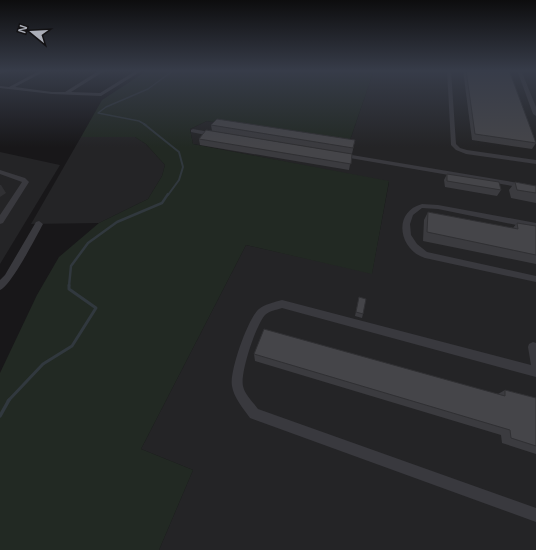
<svg xmlns="http://www.w3.org/2000/svg" width="536" height="550" viewBox="0 0 536 550" font-family="Arial,sans-serif">
<style>
.built{fill:#242426}
.green{fill:#222923}
.lines{fill:none;stroke-linecap:round;stroke-linejoin:round}
.stream-far4{stroke:#31383e;stroke-width:1.5}
.stream-far3{stroke:#31383e;stroke-width:2}
.stream-far2{stroke:#31383e;stroke-width:2.5}
.stream-far1{stroke:#31383e;stroke-width:3}
.stream{stroke:#31383e;stroke-width:3.5}
.minor{fill:#39393e;fill-rule:evenodd}
.wall{fill:#3b3b3f}
.shaded-wall{fill:#303033}
.building{fill:#454549;stroke:#303033}
</style>
<rect width="100%" height="100%" fill="#181719"/>
<g class="built">
<polygon points="374,70 536,70 536,550 159,550 193,470 141,449 246,245 372,273 389,182 193,144 190,129 207,121 349,143"/>
<polygon points="81,137 135,137 146,144 165,165 162,176 148,199 99,223 31,224"/>
<polygon points="0,152 60,165 0,264"/>
</g>
<polygon class="green" points="148,70 374,70 349,143 207,121 190,129 193,144 389,181 372,274 246,245 141,449 193,470 159,550 0,550 0,373 37,295 59,257 99,223 148,199 162,176 165,165 146,144 135,137 81,137 102,100"/>
<g class="lines">
<polyline class="stream-far4" points="146,125 139,121 98,113 106,107 148,89 174,70"/>
<polyline class="stream-far3" points="144,124 179,152 183,167 179,180 168,195"/>
<polyline class="stream-far2" points="69,286 71,266 88,243 117,222 162,203 168,194"/>
<polyline class="stream-far1" points="8,401 43,364 72,346 96,308 69,289 69,285"/>
<polyline class="stream" points="0,416 9,400"/>
<g class="minor">
<polygon points="2,70 9,70 0,74 0,71"/>
<polygon points="41,70 47,70 15,87 52,92 65,92 100,70 106,70 71,92 100,93 137,70 143,70 101,96 52,94 0,88 0,86 9,87"/>
<polygon points="447,70 451,70 456,144 460,148 467,150 536,160 536,164 466,154 456,150 451,145"/>
<polygon points="517,70 521,70 536,107 536,116 533,114"/>
<polygon points="193,129 215,133 218,135 215,137 191,132 191,130"/>
<polygon points="340,153 536,186 536,190 338,156 338,154"/>
<polygon points="0,170 25,178 29,182 3,223 0,224 0,215 22,182 0,174"/>
<path d="M422,204l16,1 98,18v6l-98,-20 -16,-1 -9,7 -3,9 1,11 6,9 10,8 109,24v6l-111,-24c-26,-8 -33,-46 -3,-54z"/>
<path d="M39,221l4,3c-7,13 -32,62 -43,66v-10l5,-5 31,-53z"/>
<path d="M282,300l249,65 -3,-18 1,-3 4,-2 3,1v34l-254,-69c-6,2 -13,3 -17,7 -9,10 -25,58 -22,71 2,9 10,16 15,23l278,99v14l-286,-104c-7,-10 -16,-20 -18,-32 -3,-14 16,-68 27,-77 6,-5 16,-7 23,-9z"/>
</g>
</g>
<g class="wall">
<polygon points="463,70 509,70 536,143 532,149 472,140"/>
<polygon points="211,125 355,140 352,154 212,131"/>
<polygon points="199,139 352,154 349,170 200,145"/>
<polygon points="447,174 501,190 497,196 445,187 444,180"/>
<polygon points="515,182 536,186 536,203 511,198 509,190"/>
<polygon points="428,212 513,228 517,223 536,226 536,264 423,241 424,220"/>
<polygon points="359,297 363,314 362,318 355,316"/>
<polygon points="254,354 498,394 505,390 536,398 536,454 502,443 501,435 255,361"/>
</g>
<polygon class="shaded-wall" points="0,185 1,185 6,193 0,197"/>
<g class="building">
<polygon points="466,70 509,70 536,143 475,134"/>
<polygon points="217,119 355,140 353,148 211,125"/>
<polygon points="206,130 352,154 351,164 199,139"/>
<polygon points="447,174 499,182 501,190 447,181"/>
<polygon points="515,182 536,186 536,193 517,190"/>
<polygon points="428,212 518,229 517,223 536,226 536,255 427,232"/>
<polygon points="359,297 366,299 363,314 356,312"/>
<polygon points="264,329 505,396 505,390 536,398 536,446 511,438 510,430 254,354"/>
</g>
<linearGradient id="sky" x2="0" y2="1"><stop stop-color="#0d0d0e"/><stop offset="0.48" stop-color="#373c49"/><stop offset="1" stop-color="#373c49" stop-opacity="0"/></linearGradient>
<rect width="536" height="147" fill="url(#sky)"/>
<g transform="translate(32 32) rotate(288)" stroke="#131214" stroke-width="3" paint-order="stroke">
<path d="M0-3L7 15L0 10L-7 15Z" fill="#abaeb8"/>
<text y="-6" font-size="11" font-weight="bold" text-anchor="middle" fill="#abaeb8">N</text>
</g>
</svg>
